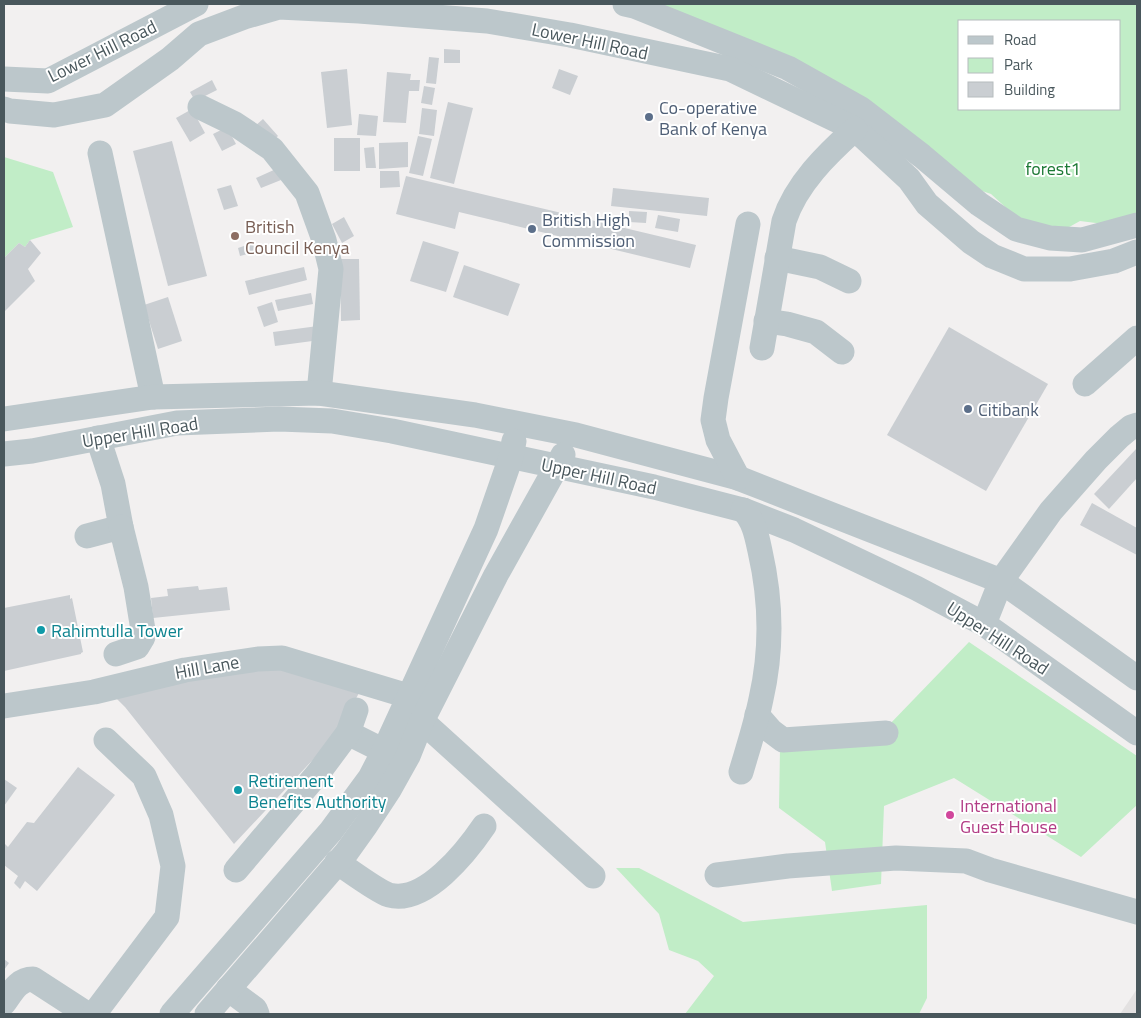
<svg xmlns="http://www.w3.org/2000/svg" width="1141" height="1018" viewBox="0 0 1141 1018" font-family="'Titillium Web',sans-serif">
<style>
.education{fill:#e3e1e1}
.green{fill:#c1edc7;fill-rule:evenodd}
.building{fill:#caced2}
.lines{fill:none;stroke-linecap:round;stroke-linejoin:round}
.minor{stroke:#bcc7cb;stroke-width:25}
.service-dot{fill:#5c6f8a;stroke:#fff;stroke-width:2}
.education-dot{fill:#8d6e63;stroke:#fff;stroke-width:2}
.culture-dot{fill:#0f9aa8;stroke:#fff;stroke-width:2}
.hotel-dot{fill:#d1479c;stroke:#fff;stroke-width:2}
.labels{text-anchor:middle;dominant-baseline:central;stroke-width:4;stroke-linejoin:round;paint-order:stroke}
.street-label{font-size:18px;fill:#49575c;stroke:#fff}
.service-label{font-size:18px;fill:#4e5e75;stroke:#fff;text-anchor:start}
.park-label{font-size:18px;fill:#1d7935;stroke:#fff}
.education-label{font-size:18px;fill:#785e54;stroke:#fff;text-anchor:start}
.culture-label{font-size:18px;fill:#0d838f;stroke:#fff;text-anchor:start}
.hotel-label{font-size:18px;fill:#b23c85;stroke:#fff;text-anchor:start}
</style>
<rect width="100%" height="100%" fill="#f2f0f0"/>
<polygon class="education" points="1137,989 1137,1014 1120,1014"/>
<g class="green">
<path d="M625,4h512v212l-25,9 -32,-4 -18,10 -33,-2 -38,-35 -30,-10 -114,-86zM960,21h160v88h-160z"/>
<polygon points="4,157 53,172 73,227 30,240 25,247 19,243 4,258"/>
<polygon points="969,642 1137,756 1137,805 1081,857 954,778 884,806 881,884 832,891 825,842 779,808 780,749 887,727"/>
<polygon points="616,868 639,868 743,922 927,905 927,998 919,1014 685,1014 714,976 698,961 669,950 659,914"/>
</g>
<g class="building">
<polygon points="444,49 460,50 460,63 444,63"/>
<polygon points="429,57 439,58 436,84 426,83"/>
<polygon points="347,69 352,125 327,128 321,72"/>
<polygon points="559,69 578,76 570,95 552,88"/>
<polygon points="387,72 411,74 410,80 420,80 419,91 409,91 406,123 383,122"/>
<polygon points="212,80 217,90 195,101 190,92"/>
<polygon points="424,86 435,88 432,105 421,103"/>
<polygon points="448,102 473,108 454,184 430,178"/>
<polygon points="422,108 437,110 434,136 419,134"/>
<polygon points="192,109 205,133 190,142 176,118"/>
<polygon points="359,114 378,116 376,136 357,135"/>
<polygon points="263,119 278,136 270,143 255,126"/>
<polygon points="227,127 236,144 222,151 213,134"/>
<polygon points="418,136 432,139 423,176 409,173"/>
<rect x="334" y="138" width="26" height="33"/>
<polygon points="172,141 207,276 168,286 133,151"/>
<polygon points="408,142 408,167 379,169 379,143"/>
<polygon points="374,147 376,168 366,168 364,148"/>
<polygon points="276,169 281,180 261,188 256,178"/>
<polygon points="380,171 399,171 400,187 380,188"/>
<polygon points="406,176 696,245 690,268 459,212 455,229 396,214"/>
<polygon points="231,185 238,206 224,210 217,189"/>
<polygon points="613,188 709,198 707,216 611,206"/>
<polygon points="629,211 647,212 646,223 629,222"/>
<polygon points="658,215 680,219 678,232 655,228"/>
<polygon points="344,217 354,236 342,243 332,224"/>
<polygon points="30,240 41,253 28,269 35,281 4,312 4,258 19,243 25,247"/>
<polygon points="423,241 459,252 446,292 410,281"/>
<polygon points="253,243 255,252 240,256 238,248"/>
<polygon points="340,259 359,259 360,320 341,321"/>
<polygon points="464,265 520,284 508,316 453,297"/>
<polygon points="304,267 307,280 249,295 245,281"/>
<polygon points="311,293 313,304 278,311 275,300"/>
<polygon points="168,297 182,341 158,349 144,305"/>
<polygon points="272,302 278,322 264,327 257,307"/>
<polygon points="318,326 320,340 275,346 273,332"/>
<polygon points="949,327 1048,384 986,491 887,435"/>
<polygon points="1137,448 1137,478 1109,509 1094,494"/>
<polygon points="1092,503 1137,528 1137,555 1080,525"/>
<polygon points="198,586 199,590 227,587 230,610 153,618 151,598 168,596 167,589"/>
<polygon points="70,595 70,599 72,598 83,652 81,653 81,654 4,671 4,608"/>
<polygon points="282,666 359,693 336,735 234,844 125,707 110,692"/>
<polygon points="78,767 115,795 37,891 25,881 20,889 14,883 18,876 4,865 4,843 8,847 27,822 34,823"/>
<polygon points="4,779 17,788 4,806"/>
<polygon points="4,959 9,963 4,970"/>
</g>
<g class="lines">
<g class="minor">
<polyline points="625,4 634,6 788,68 861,109 922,156 979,204 1016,229 1050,238 1082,240 1137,225"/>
<polyline points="4,79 48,81 196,4"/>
<polyline points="200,107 235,124 272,149 307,193 324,240 331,269 319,393"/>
<polyline points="4,109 10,111 54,115 105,105 170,59 199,34 244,17 279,7 359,11 487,21 570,35 730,69 855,129 909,179 927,204 971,242 992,256 1024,269 1070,269 1114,261 1137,252"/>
<polyline points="100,153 153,397"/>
<polyline points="777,258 820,267 849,281"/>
<polyline points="766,321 787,324 816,332 842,352"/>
<path d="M762,348l22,-127c12,-37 43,-67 71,-92"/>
<polyline points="1085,384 1137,338"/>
<polyline points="4,419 153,397 319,393 475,415 576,435 738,478 1001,581 1137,678"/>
<polyline points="4,454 32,451 177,423 279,419 332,421 392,431 654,487 743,510 794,530 916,588 984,624 1137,733"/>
<polyline points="738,478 718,440 713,420 716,398 748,224"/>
<polyline points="87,536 121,527 113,484 98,438"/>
<polyline points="984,624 1001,581 1051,511 1096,460 1119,437 1131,427 1137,425"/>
<polyline points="116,654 137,647 143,637 143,630 136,587 121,527"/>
<polyline points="4,706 94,692 185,670 258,659 282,658 408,696"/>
<polyline points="757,715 771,731 783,740 886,733"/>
<polyline points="422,721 593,876"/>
<polyline points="348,733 384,751"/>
<path d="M741,772c7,-24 15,-48 20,-73 11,-48 10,-100 -1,-148 -3,-14 -6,-31 -17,-41"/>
<path d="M337,862c12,8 40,29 52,33 36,10 78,-44 95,-69"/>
<polyline points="236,870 319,772 348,733 356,710"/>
<polyline points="717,875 788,866 896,858 966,861 990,870 1137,912"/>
<polyline points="228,989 255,1009 257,1014"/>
<path d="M4,1003c8,-11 14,-24 29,-24l54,35"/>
<polyline points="94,1014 167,917 173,866 161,815 144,776 106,740"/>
<polyline points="172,1014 331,831 370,778 384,751 486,529 511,457 514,441"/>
<polyline points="207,1014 346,853 366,825 389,790 408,756 422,721 496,575 563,455"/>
</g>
</g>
<g class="service-dot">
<circle cx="649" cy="117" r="5"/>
<circle cx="532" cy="229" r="5"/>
<circle cx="968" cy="409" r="5"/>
</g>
<circle class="education-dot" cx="235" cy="236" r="5"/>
<g class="culture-dot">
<circle cx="41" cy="630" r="5"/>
<circle cx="238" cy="790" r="5"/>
</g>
<circle class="hotel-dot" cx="950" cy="815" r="5"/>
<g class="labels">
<g class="street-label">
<text transform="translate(590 41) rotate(12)">Lower Hill Road</text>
<text transform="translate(102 51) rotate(-26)">Lower Hill Road</text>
<text transform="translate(140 432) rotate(-9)">Upper Hill Road</text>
<text transform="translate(599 476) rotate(12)">Upper Hill Road</text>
<text transform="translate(998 638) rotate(33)">Upper Hill Road</text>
<text transform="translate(207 667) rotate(-10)">Hill Lane</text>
</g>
<g class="service-label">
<text x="659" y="107">Co-operative<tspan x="659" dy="21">Bank of Kenya</tspan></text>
<text x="542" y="219">British High<tspan x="542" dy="21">Commission</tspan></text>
<text x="978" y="409">Citibank</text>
</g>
<g class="park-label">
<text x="1053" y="168">forest1</text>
</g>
<g class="education-label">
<text x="245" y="226">British<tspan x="245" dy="21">Council Kenya</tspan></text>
</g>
<g class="culture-label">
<text x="51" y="630">Rahimtulla Tower</text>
<text x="248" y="780">Retirement<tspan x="248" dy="21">Benefits Authority</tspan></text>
</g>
<g class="hotel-label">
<text x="960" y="805">International<tspan x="960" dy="21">Guest House</tspan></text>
</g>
</g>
<rect width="1141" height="1018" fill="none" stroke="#49575c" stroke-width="10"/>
<rect x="958" y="20" width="162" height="90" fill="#ffffff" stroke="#b6bcbe"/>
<rect x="968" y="36" width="25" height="8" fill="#bcc7cb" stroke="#b6bcbe"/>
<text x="1004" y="45" font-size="15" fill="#49575c">Road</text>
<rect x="968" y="58" width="25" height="15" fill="#c1edc7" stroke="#b6bcbe"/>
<text x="1004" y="70" font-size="15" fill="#49575c">Park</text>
<rect x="968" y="82" width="25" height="15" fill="#caced2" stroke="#b6bcbe"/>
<text x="1004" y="95" font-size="15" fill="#49575c">Building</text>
</svg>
